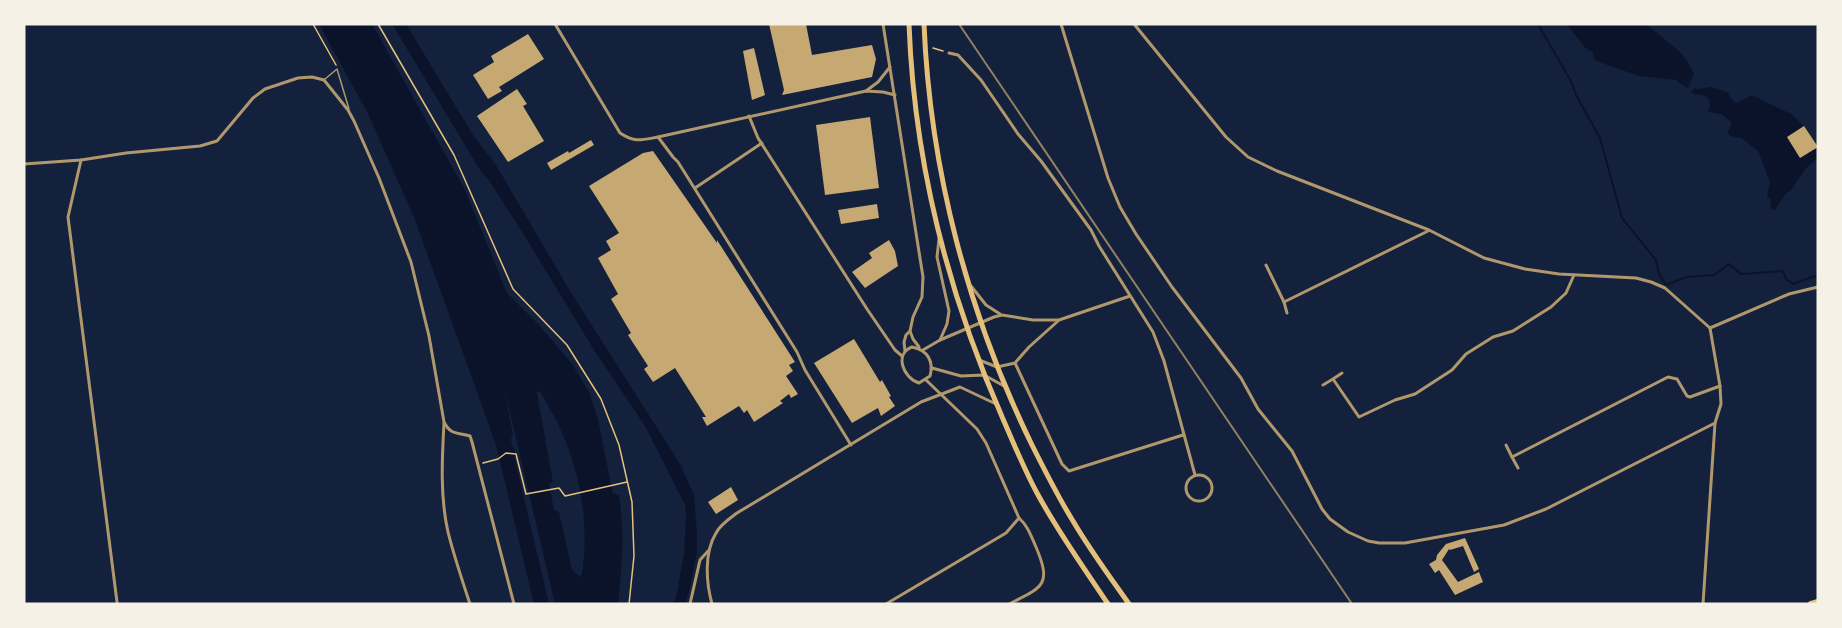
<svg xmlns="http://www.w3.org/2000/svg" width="1842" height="628" viewBox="0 0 1842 628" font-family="'DejaVu Sans',sans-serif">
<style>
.water{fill:#0b132b;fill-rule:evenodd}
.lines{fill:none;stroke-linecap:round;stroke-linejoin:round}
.stream{stroke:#0b132b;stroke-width:2}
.building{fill:#c6a872}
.path{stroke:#e5c07b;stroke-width:1.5}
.service{stroke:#b1986c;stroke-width:1.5}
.minor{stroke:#b1986c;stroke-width:3}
.primary{stroke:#e5c07b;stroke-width:5}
.motorway{stroke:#e5c07b;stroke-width:6}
.rail{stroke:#918062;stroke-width:2}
</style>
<rect width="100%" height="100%" fill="#14213d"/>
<g class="water">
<path d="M319,24h53l92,164 43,105 32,32 33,39 17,28 9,27 15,75 6,1c6,36 3,73 -1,109h-63l-51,-217 9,48 -2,4 1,8h2l2,9h-2l35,148h-15l-38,-159 -82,-228 -47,-105zM539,391c6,6 9,16 14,23 26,49 37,105 29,160l-2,3 -8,-7 -13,-58 -5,-2 -5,-26 4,-2 -16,-89z"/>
<polygon points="392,24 406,24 473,135 496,165 570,291 680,464 694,495 697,533 697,552 689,592 685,604 673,604 677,593 684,553 686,517 685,505 645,426 594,350 521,230 488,179 480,170"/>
<polygon points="1567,24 1646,24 1678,50 1687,60 1694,74 1688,88 1679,83 1677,80 1639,76 1599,62 1594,59 1593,52 1585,48"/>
<path d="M1711,87l16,5 6,9 3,2 15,-7 5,1 35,17 13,12 -17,12 13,20 18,-11v11l-12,10 -15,22 -5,3 -11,17h-3l-2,-5 1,-5 -4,-4 3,-14 -12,-31 -17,-13 -10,-2 -4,-3 4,-7v-4l-10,-8 -13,-2 2,-6 -2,-8c-6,-5 -12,-2 -17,-5l3,-5 4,1z"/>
</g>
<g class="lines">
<polyline class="stream" points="1538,24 1572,83 1576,95 1600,138 1622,218 1656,260 1659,274 1666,285 1687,277 1714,275 1729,264 1741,274 1783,271 1786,279 1793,284 1814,276 1818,278"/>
</g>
<g class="building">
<polygon points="769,24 806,24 812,55 872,45 876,59 872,77 782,95 784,90"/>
<polygon points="528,34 544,59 499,87 502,91 488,99 473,75 494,62 491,56"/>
<polygon points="754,48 765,95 752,100 743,51"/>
<polygon points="517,89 527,104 523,106 544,141 508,162 477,116"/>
<polygon points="870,117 879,188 825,195 816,125"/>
<polygon points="1804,126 1818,147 1800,158 1787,137"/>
<polygon points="591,140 594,145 551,170 547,163 568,151 569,153"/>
<polygon points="653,151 717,243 717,240 795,362 789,365 793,371 786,376 798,394 791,398 789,394 780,401 783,403 754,422 747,410 744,413 739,406 707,426 702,417 706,417 675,368 653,382 644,369 648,366 628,335 631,333 611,299 618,294 598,258 611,250 606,241 619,233 589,186 643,153"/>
<polygon points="877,204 879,218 841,224 838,210"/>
<polygon points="889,240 895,251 898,266 865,288 852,272 872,258 869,253"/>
<polygon points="854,339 880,382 882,380 891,396 889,397 895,406 881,416 878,408 852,423 814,363"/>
<polygon points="731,487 738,500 716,514 708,502"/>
<polygon points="1465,538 1479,569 1474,572 1463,546 1450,550 1449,549 1442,560 1458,582 1479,572 1483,582 1455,595 1439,570 1435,573 1429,564 1436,560 1437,555 1446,544"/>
</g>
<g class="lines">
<g class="path">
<polyline points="313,24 336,65"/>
<polyline points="378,24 454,155 513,289 567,345 601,399 619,445 632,502 634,556 629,604"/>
<polyline points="933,48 943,51"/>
<polyline points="483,463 498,459 506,453 516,454 526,494 559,488 565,496 627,482"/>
</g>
<polyline class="service" points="325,79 337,69 349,109"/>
<g class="minor">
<path d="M555,24l65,109c15,10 21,7 38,4l208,-46 17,1 12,3"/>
<polyline points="883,24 923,277 922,297 913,317 910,331 906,335 904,342 905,351"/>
<polyline points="1061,24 1108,178 1120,207 1136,234 1172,287 1241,378 1258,409 1292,451 1322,509 1330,519 1348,532 1368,541 1379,543 1405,543 1504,525 1546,509 1715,423"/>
<polyline points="1134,24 1226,137 1248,157 1277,171 1429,230 1484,258 1525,269 1559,274 1636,278 1651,282 1665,288 1710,328"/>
<polyline points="949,53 958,55 981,80 1018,134 1041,161 1091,230 1099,246 1153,332 1164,361 1195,475"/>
<polyline points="866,91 878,82 890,67"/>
<polyline points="749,116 758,138 867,309 895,350 902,356"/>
<polyline points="658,137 673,157 678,162 797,352 805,370 851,445"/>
<polyline points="81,160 68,217 117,602"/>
<path d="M24,164l57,-4 45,-7 74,-7 17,-5 36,-43 12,-9 33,-11 14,-1 12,3 24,30 6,11 25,57 32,84 18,74 15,86c7,14 14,10 26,14l2,6 42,162"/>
<polyline points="695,188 762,143"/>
<polyline points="939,239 937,257 949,311 947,324 940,340"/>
<polyline points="1266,265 1284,302 1287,313"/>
<polyline points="971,286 986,305 1000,314"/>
<polyline points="1284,302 1428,231"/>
<polyline points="1710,328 1789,294 1818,287"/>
<polyline points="910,331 913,339 919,347"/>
<path d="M912,347c16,3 22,15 18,29l-11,7c-16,-5 -25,-29 -7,-36z"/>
<polyline points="923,350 940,340 994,317 1002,315 1033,320 1059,320 1130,296"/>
<polyline points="979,360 997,367 1015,363 1029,347 1058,321"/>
<polyline points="1015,363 1062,464 1069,471 1183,435"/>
<polyline points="932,368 961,376 984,375 1004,386"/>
<polyline points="1333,379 1342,373"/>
<path d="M926,380l51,49 9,14 33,75c9,8 12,18 17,29 16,38 7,40 -27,57"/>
<polyline points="1323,385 1333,379 1359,417 1395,400 1415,394 1452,370 1466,354 1493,337 1513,331 1551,307 1566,293 1574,275"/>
<path d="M444,423c-2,36 -4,74 4,109 6,24 14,48 22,72"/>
<polyline points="1506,445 1512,457"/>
<polyline points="1518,468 1512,457 1668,377 1677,379 1687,396 1690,397 1720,386"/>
<circle cx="1199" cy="488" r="13"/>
<polyline points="690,604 700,560 709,550"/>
<path d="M712,604c-6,-22 -8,-51 4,-71 4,-8 13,-14 21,-20l184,-111 39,-15 36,17"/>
<polyline points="886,604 1006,533 1019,518"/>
<polyline points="1703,604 1715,423 1721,404 1720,386 1710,328"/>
</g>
<g class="primary">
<path d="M909,24c5,137 39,270 94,395 11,25 21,50 34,74 21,39 47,75 71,111"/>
<path d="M924,24c6,146 44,290 108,421 13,26 26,52 41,76 17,29 37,56 56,83"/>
</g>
<polyline class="motorway" points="1811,604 1818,602"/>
<polyline class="rail" points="959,24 1352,604"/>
</g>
<rect width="1842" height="628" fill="none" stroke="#f6f1e7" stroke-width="51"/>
</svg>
